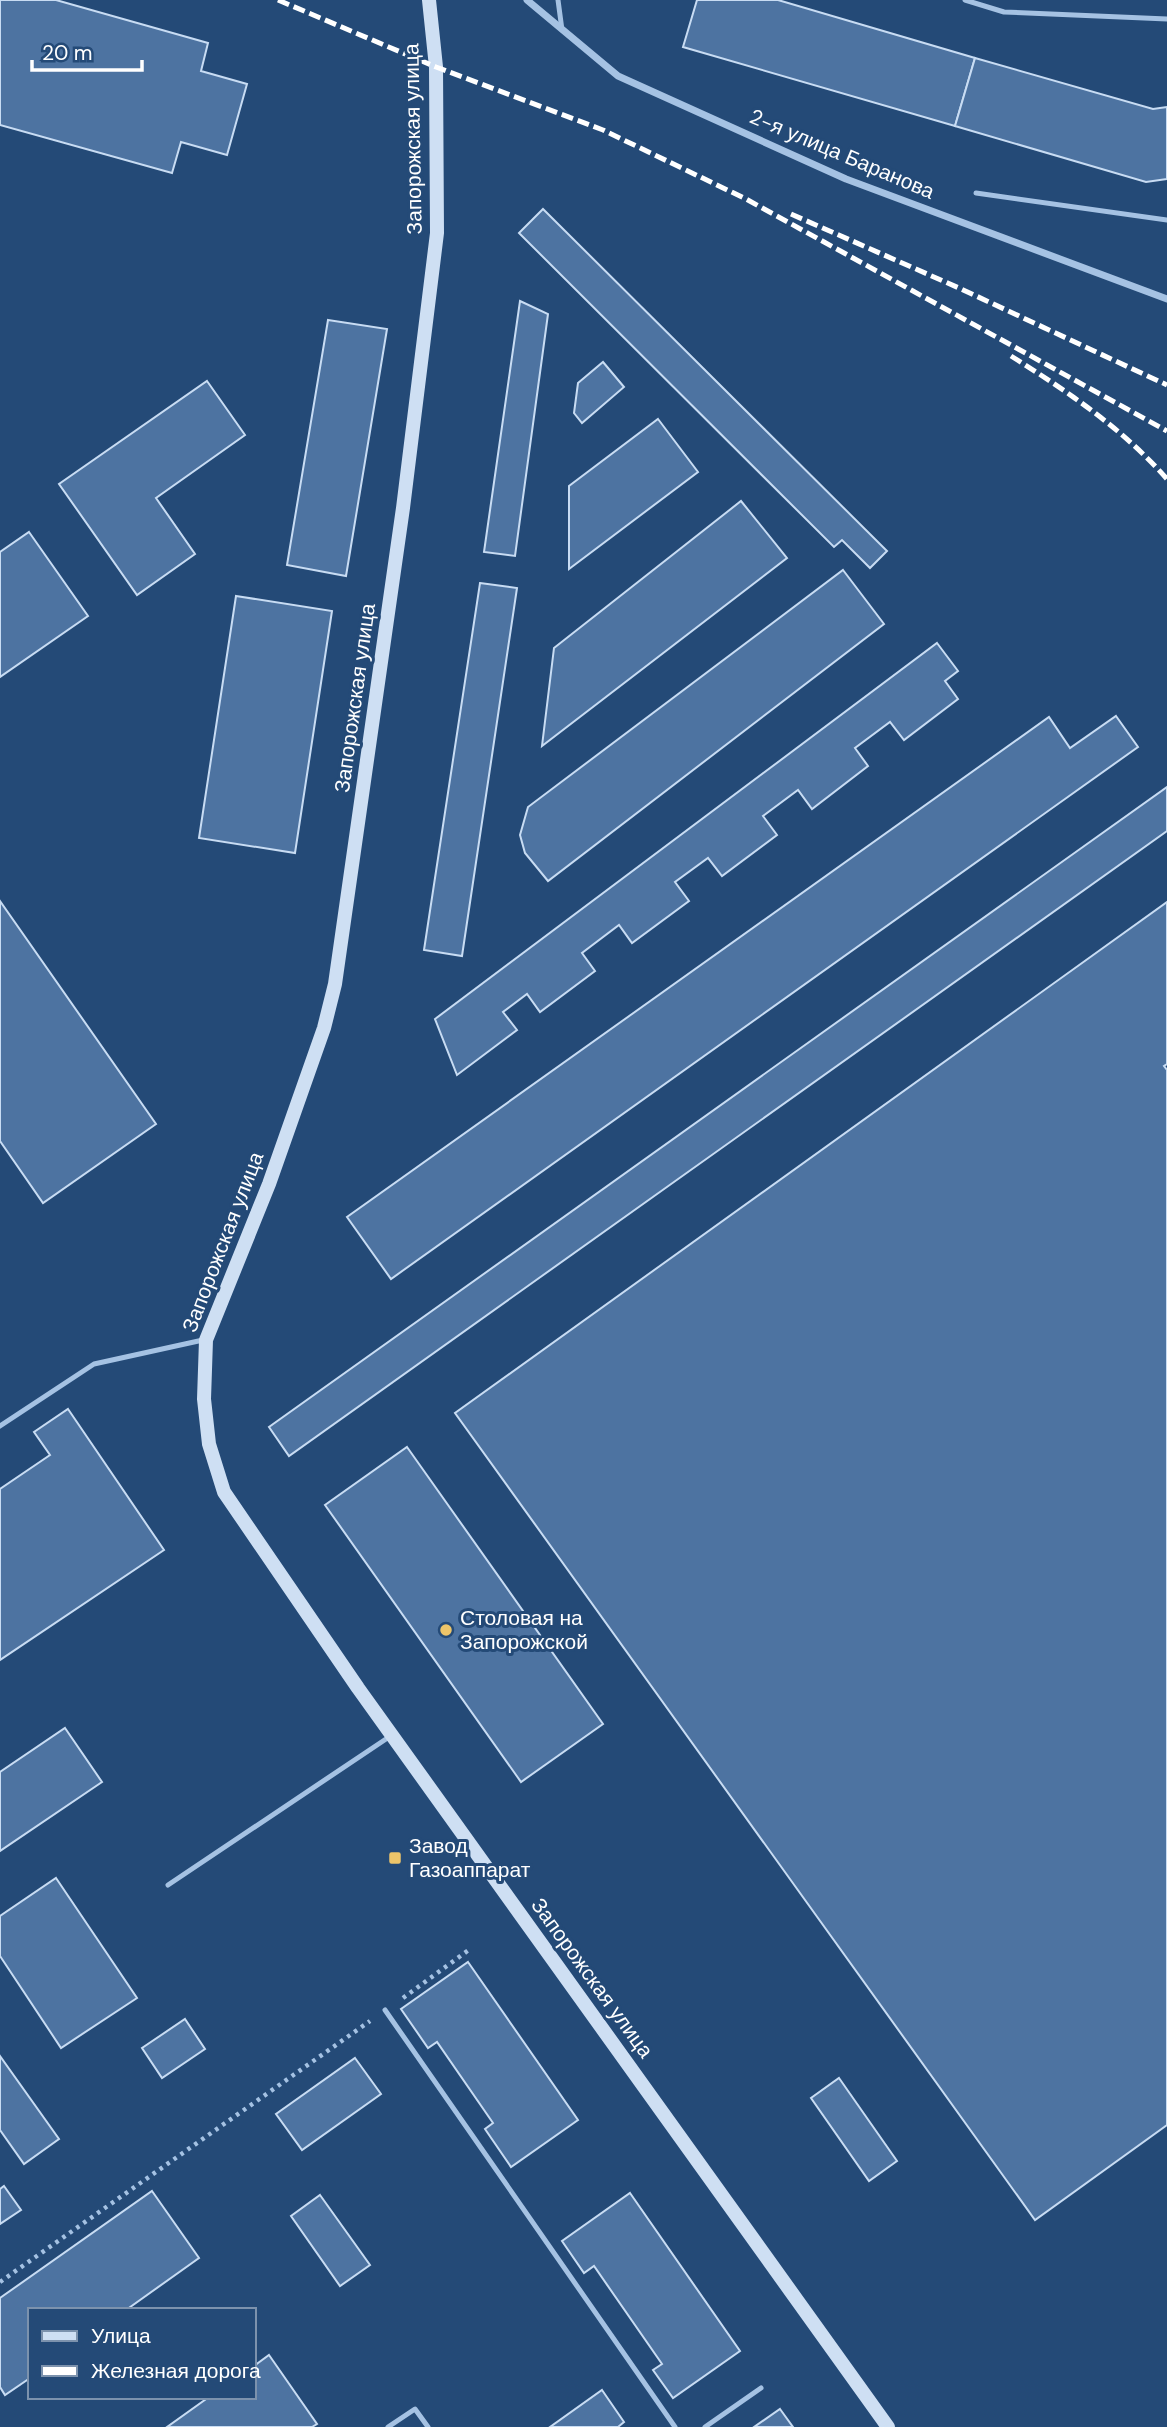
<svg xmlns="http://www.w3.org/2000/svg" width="1167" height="2427" viewBox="0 0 1167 2427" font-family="'DM Sans',sans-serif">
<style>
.building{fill:#4d73a1;stroke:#c8dcf3;stroke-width:2}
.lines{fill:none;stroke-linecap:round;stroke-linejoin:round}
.path{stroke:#a5c2e3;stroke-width:4.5;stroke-dasharray:3.5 5;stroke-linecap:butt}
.lane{stroke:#a5c2e3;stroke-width:5}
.street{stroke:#a5c2e3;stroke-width:7}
.secondary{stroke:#cedff3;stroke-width:14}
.rail{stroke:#fff;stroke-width:5;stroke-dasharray:12 5;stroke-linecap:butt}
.poi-dot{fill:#edc56a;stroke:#244a77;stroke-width:2.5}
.labels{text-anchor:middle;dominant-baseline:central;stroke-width:6;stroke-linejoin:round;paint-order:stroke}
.street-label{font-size:21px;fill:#fff;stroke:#244a77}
.poi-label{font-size:21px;fill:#fff;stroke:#244a77;text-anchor:start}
</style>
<rect width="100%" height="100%" fill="#244a77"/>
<g class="building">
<polygon points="0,0 56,0 208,43 201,71 247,84 227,155 181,142 172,173 0,125"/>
<polygon points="697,0 778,0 975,58 955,126 683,47"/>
<polygon points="975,58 1153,109 1167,107 1167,179 1146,182 955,126"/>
<polygon points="543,209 887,551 870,568 842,540 834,547 519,233"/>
<polygon points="520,301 548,314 515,556 484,552"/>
<polygon points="328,320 387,329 346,576 287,565"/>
<polygon points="603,362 624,387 582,423 574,413 578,383"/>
<polygon points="207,381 245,435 156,498 195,554 137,595 59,484"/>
<polygon points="658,419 698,472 569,569 569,486"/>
<polygon points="741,501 787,558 542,746 554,648"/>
<polygon points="29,532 88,616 0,677 0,552"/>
<polygon points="843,570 884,624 548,881 525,853 520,835 528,807"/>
<polygon points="480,583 517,588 462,956 424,950"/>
<polygon points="236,596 332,611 295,853 199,838"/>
<polygon points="937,643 958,671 945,681 958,699 904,740 890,722 855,748 868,766 812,809 798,790 763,816 777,835 722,876 708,858 675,882 689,901 632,943 619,925 582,953 595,971 540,1012 527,994 503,1012 517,1030 457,1075 435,1019"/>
<polygon points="1116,716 1138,747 391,1279 347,1217 1049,717 1070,748"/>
<polygon points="1167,787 1167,831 289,1456 269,1427"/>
<polygon points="0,901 156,1124 43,1203 0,1141"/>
<polygon points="1167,902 1167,1064 1164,1066 1167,1070 1167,2125 1035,2220 455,1413"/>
<polygon points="68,1409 164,1550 0,1660 0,1489 50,1455 34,1432"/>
<polygon points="407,1447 603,1724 521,1782 325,1505"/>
<polygon points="65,1728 102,1782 0,1851 0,1772"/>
<polygon points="56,1878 137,1998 61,2048 0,1956 0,1916"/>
<polygon points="468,1962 578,2120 511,2167 485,2129 493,2123 437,2042 428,2048 401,2009"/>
<polygon points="185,2019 205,2049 162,2078 142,2048"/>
<polygon points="0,2056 59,2139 24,2164 0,2130"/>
<polygon points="355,2058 381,2094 302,2150 276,2114"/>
<polygon points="839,2078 897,2161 869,2181 811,2098"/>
<polygon points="4,2186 21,2210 0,2224 0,2189"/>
<polygon points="152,2191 199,2258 126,2310 30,2310 30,2378 5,2395 0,2387 0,2298"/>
<polygon points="630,2193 740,2351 673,2398 653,2370 662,2364 594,2266 584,2273 562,2241"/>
<polygon points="320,2195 370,2265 340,2286 291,2216"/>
<polygon points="269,2355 317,2424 312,2427 167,2427 209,2397 254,2397 254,2366"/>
<polygon points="602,2390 624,2422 618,2427 550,2427"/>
<polygon points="780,2409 793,2427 754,2427"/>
</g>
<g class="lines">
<g class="path">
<polyline points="403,1998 470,1949"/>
<polyline points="0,2282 370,2021"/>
</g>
<g class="lane">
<polyline points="558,0 562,30"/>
<polyline points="965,0 1004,12 1167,19"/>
<polyline points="976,193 1167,220"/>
<polyline points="0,1426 94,1364 203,1340"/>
<polyline points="168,1885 389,1737"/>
<polyline points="385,2010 675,2427"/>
<polyline points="388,2427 415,2409 428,2427"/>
<polyline points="705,2427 761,2388"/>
</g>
<polyline class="street" points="527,0 618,76 846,179 1167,299"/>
<polyline class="secondary" points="429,0 436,67 437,233 403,508 335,984 324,1028 269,1184 206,1340 204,1399 209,1444 224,1492 358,1688 888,2427"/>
<g class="rail">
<polyline points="278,0 436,67 603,130 746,199 1167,431"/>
<polyline points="791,214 959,288 1167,385"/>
<path d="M1011,356c56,35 112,73 156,123"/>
</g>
</g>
<g class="poi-dot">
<circle cx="446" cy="1630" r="7"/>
<rect x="388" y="1851" width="14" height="14" rx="3.5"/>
</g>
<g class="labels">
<g class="street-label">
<text transform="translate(413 139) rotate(-91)">Запорожская улица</text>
<text transform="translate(842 154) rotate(23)">2-я улица Баранова</text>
<text transform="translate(355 698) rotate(-82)">Запорожская улица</text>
<text transform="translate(223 1242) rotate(-69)">Запорожская улица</text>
<text transform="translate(592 1978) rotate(54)">Запорожская улица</text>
</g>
<g class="poi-label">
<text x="460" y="1618">Столовая на<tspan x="460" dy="24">Запорожской</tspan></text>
<text x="409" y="1846">Завод<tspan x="409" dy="24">Газоаппарат</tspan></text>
</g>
</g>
<rect x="28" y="2308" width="228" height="91" fill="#244a77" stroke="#7c92ad" stroke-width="2"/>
<rect x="42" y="2331" width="35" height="10" fill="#cedff3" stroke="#7c92ad" stroke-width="2"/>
<text x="91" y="2343" font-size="21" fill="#ffffff">Улица</text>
<rect x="42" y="2366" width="35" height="10" fill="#ffffff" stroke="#7c92ad" stroke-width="2"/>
<text x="91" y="2378" font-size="21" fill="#ffffff">Железная дорога</text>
<path d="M32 60v10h110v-10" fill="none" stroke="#ffffff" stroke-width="3.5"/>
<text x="42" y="60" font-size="21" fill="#ffffff" stroke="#244a77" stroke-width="5" paint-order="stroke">20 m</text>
</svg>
